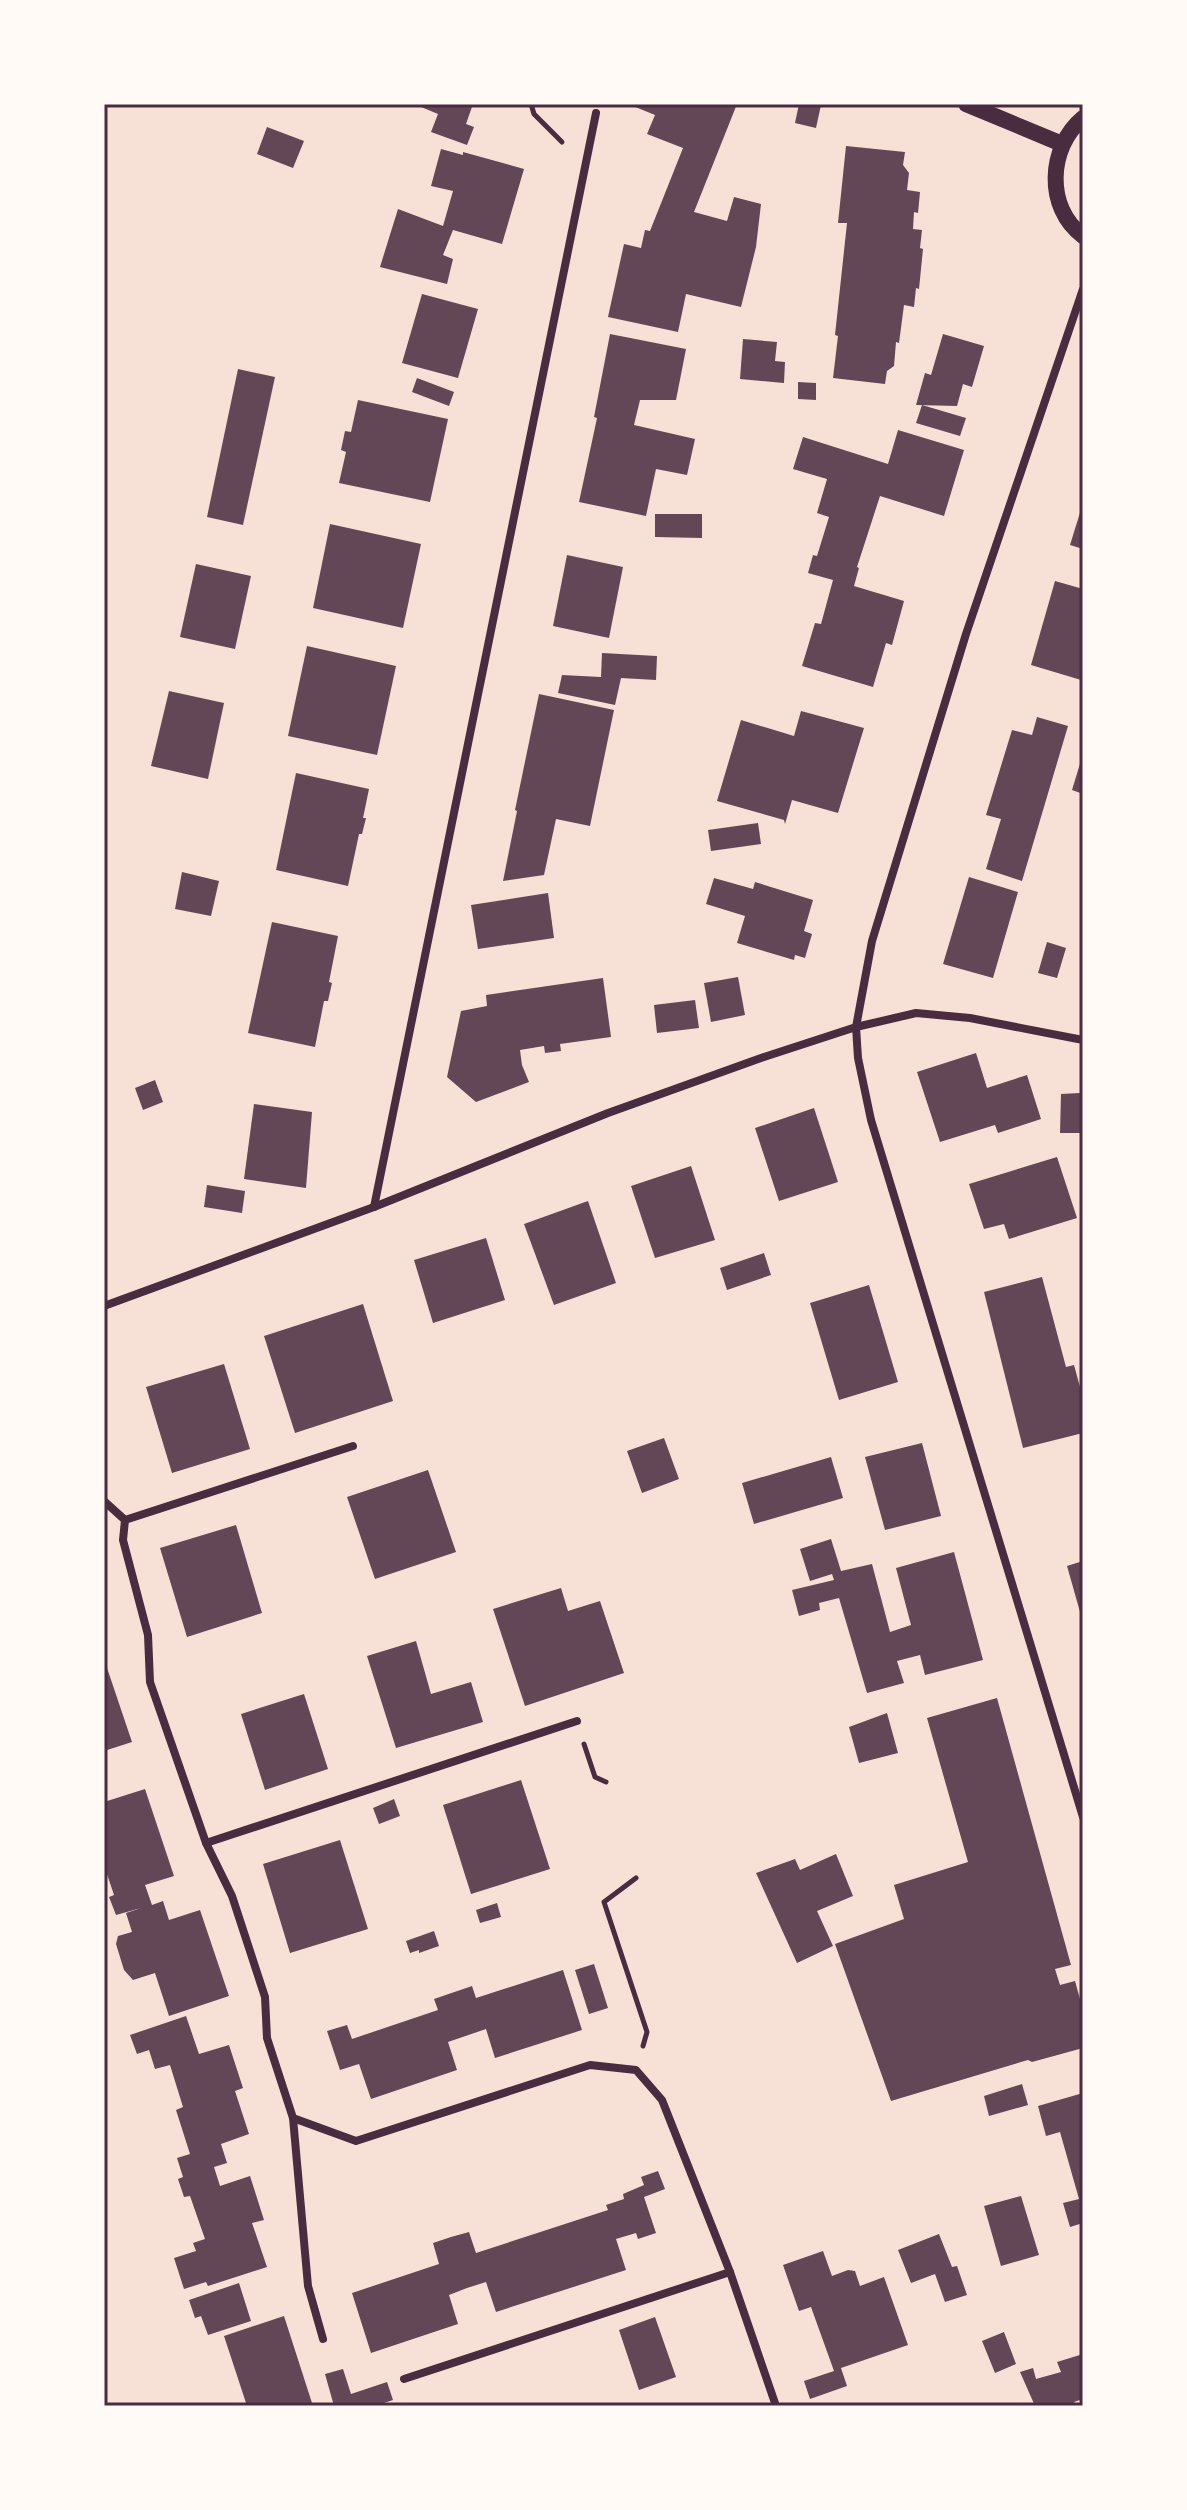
<svg xmlns="http://www.w3.org/2000/svg" width="1187" height="2510" viewBox="0 0 1187 2510" font-family="'Varela Round',sans-serif">
<style>
.building{fill:#644757}
.lines{fill:none;stroke-linecap:round;stroke-linejoin:round}
.path{stroke:#4a2c40;stroke-width:5}
.minor{stroke:#4a2c40;stroke-width:8}
.secondary{stroke:#4a2c40;stroke-width:16}
.neatline{fill:none;stroke:#4a2c40;stroke-width:3}
</style>
<rect width="100%" height="100%" fill="#f7e1d7"/>
<g class="building">
<polygon points="414,104 473,104 466,124 474,127 467,145 431,132 438,114"/>
<polygon points="628,104 737,104 694,212 727,221 734,197 761,204 756,247 741,307 686,294 678,332 608,317 624,244 641,248 645,230 650,231 683,148 647,134 655,115"/>
<polygon points="799,104 821,105 816,128 795,123"/>
<polygon points="267,127 304,141 293,168 257,154"/>
<polygon points="846,146 905,152 903,165 909,173 907,190 920,192 918,213 914,212 913,229 922,230 920,248 923,249 919,289 916,288 914,307 904,305 899,343 896,342 894,366 887,371 885,384 833,378 838,336 835,335 847,223 838,223"/>
<polygon points="441,149 463,155 463,152 524,169 502,244 453,230 443,255 453,259 447,284 380,267 398,209 443,226 453,191 431,186"/>
<polygon points="422,294 478,309 458,378 402,363"/>
<polygon points="610,334 686,349 676,400 640,400 634,425 695,439 687,475 656,469 646,516 579,502 597,418 594,417"/>
<polygon points="943,334 984,346 972,387 963,384 957,406 916,405 925,373 931,375"/>
<polygon points="743,339 777,342 775,361 785,362 784,383 740,379"/>
<polygon points="238,369 275,377 243,525 207,517"/>
<polygon points="417,378 454,392 449,406 412,392"/>
<polygon points="798,382 816,383 816,400 798,399"/>
<polygon points="358,400 448,419 430,502 339,483 346,452 341,450 345,431 351,432"/>
<polygon points="922,405 966,418 960,436 916,423"/>
<polygon points="898,430 964,450 944,516 880,496 857,567 859,568 854,586 904,601 892,645 886,643 873,687 802,666 815,623 821,624 833,580 808,573 813,555 817,556 829,517 817,513 827,479 793,469 803,437 888,464"/>
<polygon points="1083,503 1083,549 1070,545"/>
<polygon points="655,514 702,514 702,538 655,537"/>
<polygon points="330,524 421,544 403,628 313,608"/>
<polygon points="567,555 623,567 609,638 553,626"/>
<polygon points="196,564 251,576 235,649 180,637"/>
<polygon points="1055,581 1083,589 1083,672 1081,680 1031,665"/>
<polygon points="307,646 396,666 377,755 288,736"/>
<polygon points="602,653 657,656 656,680 621,678 615,705 558,693 562,675 601,677"/>
<polygon points="169,691 224,703 208,779 151,766"/>
<polygon points="539,694 614,710 590,826 556,819 544,875 503,881 517,811 515,810"/>
<polygon points="801,711 864,728 838,813 792,800 785,824 784,820 717,801 741,720 794,736"/>
<polygon points="1037,717 1068,726 1022,881 986,869 1001,819 986,815 1012,730 1032,735"/>
<polygon points="1082,757 1083,757 1083,794 1072,790"/>
<polygon points="296,773 369,789 363,818 366,818 362,834 359,834 348,886 276,870"/>
<polygon points="758,823 761,844 711,851 708,830"/>
<polygon points="182,872 219,881 211,916 175,909"/>
<polygon points="969,877 1018,892 993,978 943,964"/>
<polygon points="714,878 753,889 755,882 813,900 804,931 812,934 805,958 795,955 794,960 737,943 745,916 706,904"/>
<polygon points="548,893 554,938 478,949 471,905"/>
<polygon points="272,922 338,936 329,982 332,983 328,1001 324,1001 315,1047 248,1033"/>
<polygon points="1047,942 1066,948 1057,978 1038,973"/>
<polygon points="738,977 745,1015 711,1022 704,983"/>
<polygon points="603,978 611,1037 560,1044 561,1051 545,1053 544,1046 520,1050 522,1065 529,1082 476,1102 447,1077 461,1011 487,1006 486,995"/>
<polygon points="695,1000 699,1028 657,1033 654,1005"/>
<polygon points="976,1053 987,1088 1027,1075 1041,1119 998,1133 995,1125 940,1142 917,1072"/>
<polygon points="155,1080 163,1102 143,1110 135,1088"/>
<polygon points="1080,1093 1083,1094 1083,1129 1080,1129 1080,1133 1060,1133 1061,1094"/>
<polygon points="254,1104 312,1112 306,1188 244,1179"/>
<polygon points="814,1108 838,1182 779,1201 755,1128"/>
<polygon points="1057,1157 1077,1218 1009,1239 1004,1224 984,1229 969,1184"/>
<polygon points="691,1166 715,1240 655,1258 631,1186"/>
<polygon points="207,1185 245,1191 242,1213 204,1207"/>
<polygon points="588,1201 616,1283 554,1305 524,1224"/>
<polygon points="486,1238 505,1300 433,1323 414,1260"/>
<polygon points="764,1253 771,1275 727,1290 720,1268"/>
<polygon points="1042,1277 1066,1367 1074,1365 1083,1398 1083,1433 1023,1448 984,1292"/>
<polygon points="869,1285 898,1382 839,1400 810,1303"/>
<polygon points="363,1304 393,1401 295,1433 264,1336"/>
<polygon points="224,1364 250,1449 172,1473 146,1387"/>
<polygon points="664,1438 679,1479 642,1493 627,1451"/>
<polygon points="922,1443 941,1516 885,1530 865,1457"/>
<polygon points="831,1457 843,1498 754,1524 742,1483"/>
<polygon points="428,1470 456,1552 375,1579 347,1497"/>
<polygon points="236,1525 262,1613 187,1637 160,1548"/>
<polygon points="831,1539 841,1571 872,1564 890,1632 911,1625 896,1568 954,1552 983,1660 925,1675 920,1655 897,1661 904,1683 867,1693 839,1598 819,1603 820,1610 799,1616 792,1590 834,1580 832,1574 810,1581 800,1549"/>
<polygon points="1083,1561 1083,1618 1082,1619 1067,1566"/>
<polygon points="561,1588 568,1611 600,1601 624,1673 525,1706 493,1609"/>
<polygon points="416,1641 431,1694 471,1682 483,1722 396,1748 367,1656"/>
<polygon points="104,1659 132,1742 104,1751"/>
<polygon points="304,1694 328,1769 265,1790 241,1714"/>
<polygon points="997,1698 1071,1965 1055,1969 1060,1985 1075,1981 1083,2010 1083,2048 1032,2062 1028,2060 891,2101 835,1944 904,1919 894,1885 968,1862 927,1718"/>
<polygon points="887,1713 898,1753 859,1763 849,1727"/>
<polygon points="521,1780 550,1869 471,1894 443,1805"/>
<polygon points="145,1789 174,1876 145,1885 152,1905 163,1901 169,1920 200,1910 229,1996 169,2016 155,1973 133,1980 124,1970 116,1944 118,1936 132,1932 126,1913 141,1908 116,1915 109,1897 114,1895 104,1865 104,1802"/>
<polygon points="394,1799 400,1816 379,1824 373,1808"/>
<polygon points="340,1840 368,1929 290,1953 263,1864"/>
<polygon points="836,1854 853,1896 817,1911 833,1946 797,1963 756,1873 795,1859 800,1870"/>
<polygon points="497,1903 501,1917 480,1923 476,1910"/>
<polygon points="434,1931 439,1946 419,1953 419,1950 410,1953 406,1941"/>
<polygon points="594,1964 608,2008 589,2014 575,1970"/>
<polygon points="563,1970 582,2030 495,2058 486,2029 448,2042 457,2070 371,2099 359,2064 340,2070 327,2031 347,2025 352,2039 438,2010 434,1999 472,1986 476,1998"/>
<polygon points="186,2016 199,2054 229,2045 243,2088 235,2091 249,2134 221,2144 227,2163 214,2167 220,2186 250,2176 264,2220 252,2223 267,2267 208,2286 206,2282 184,2289 174,2258 196,2251 193,2243 205,2239 190,2196 184,2197 178,2179 183,2177 177,2158 190,2154 176,2110 183,2107 170,2065 155,2069 149,2050 137,2054 130,2035"/>
<polygon points="1022,2084 1028,2105 989,2116 984,2096"/>
<polygon points="1083,2093 1083,2223 1070,2227 1063,2203 1079,2199 1060,2132 1046,2136 1038,2106"/>
<polygon points="658,2171 665,2189 644,2197 656,2233 638,2239 636,2233 616,2239 626,2270 496,2312 486,2282 467,2288 449,2295 458,2324 371,2353 352,2293 439,2264 433,2243 451,2237 469,2232 476,2253 608,2210 606,2205 624,2199 623,2194 644,2185 641,2177"/>
<polygon points="1021,2196 1039,2255 1001,2266 984,2206"/>
<polygon points="939,2234 952,2267 957,2266 967,2295 945,2302 935,2274 911,2283 898,2250"/>
<polygon points="823,2251 832,2276 848,2270 855,2271 860,2286 884,2277 908,2345 841,2368 847,2386 810,2399 804,2381 834,2371 811,2307 799,2311 783,2265"/>
<polygon points="239,2283 251,2321 208,2335 201,2316 195,2318 189,2300"/>
<polygon points="284,2316 312,2403 302,2406 247,2406 224,2336"/>
<polygon points="655,2317 676,2377 639,2390 619,2330"/>
<polygon points="1004,2332 1016,2364 995,2373 982,2341"/>
<polygon points="1083,2354 1083,2399 1074,2402 1076,2406 1035,2406 1020,2372 1033,2368 1036,2379 1061,2372 1057,2362"/>
<polygon points="343,2369 351,2394 387,2382 393,2400 375,2406 334,2406 325,2374"/>
</g>
<g class="lines">
<g class="path">
<polyline points="531,104 534,114 562,142"/>
<polyline points="584,1744 595,1777 606,1782"/>
<polyline points="636,1878 604,1902 647,2032 643,2046"/>
</g>
<g class="minor">
<polyline points="1083,289 966,634 872,941 856,1027 858,1058 871,1120 1083,1817"/>
<polyline points="374,1207 596,113"/>
<polyline points="104,1306 374,1207 608,1113 761,1058 856,1027 916,1013 970,1018 1083,1040"/>
<polyline points="104,1501 125,1520 123,1540 148,1635 150,1682 206,1843 232,1896 265,1997 267,2038 293,2118 356,2141 590,2065 636,2070 662,2100 730,2272 776,2406"/>
<polyline points="125,1520 353,1446"/>
<polyline points="206,1843 577,1721"/>
<polyline points="293,2118 308,2286 323,2339"/>
<polyline points="404,2379 730,2272"/>
</g>
<g class="secondary">
<polyline points="966,104 1062,144"/>
<path d="M1083,118c-35,29 -38,90 0,118"/>
</g>
</g>
<rect width="1187" height="2510" fill="none" stroke="#fffaf5" stroke-width="212"/>
<rect x="106" y="106" width="975" height="2298" class="neatline"/>
</svg>
